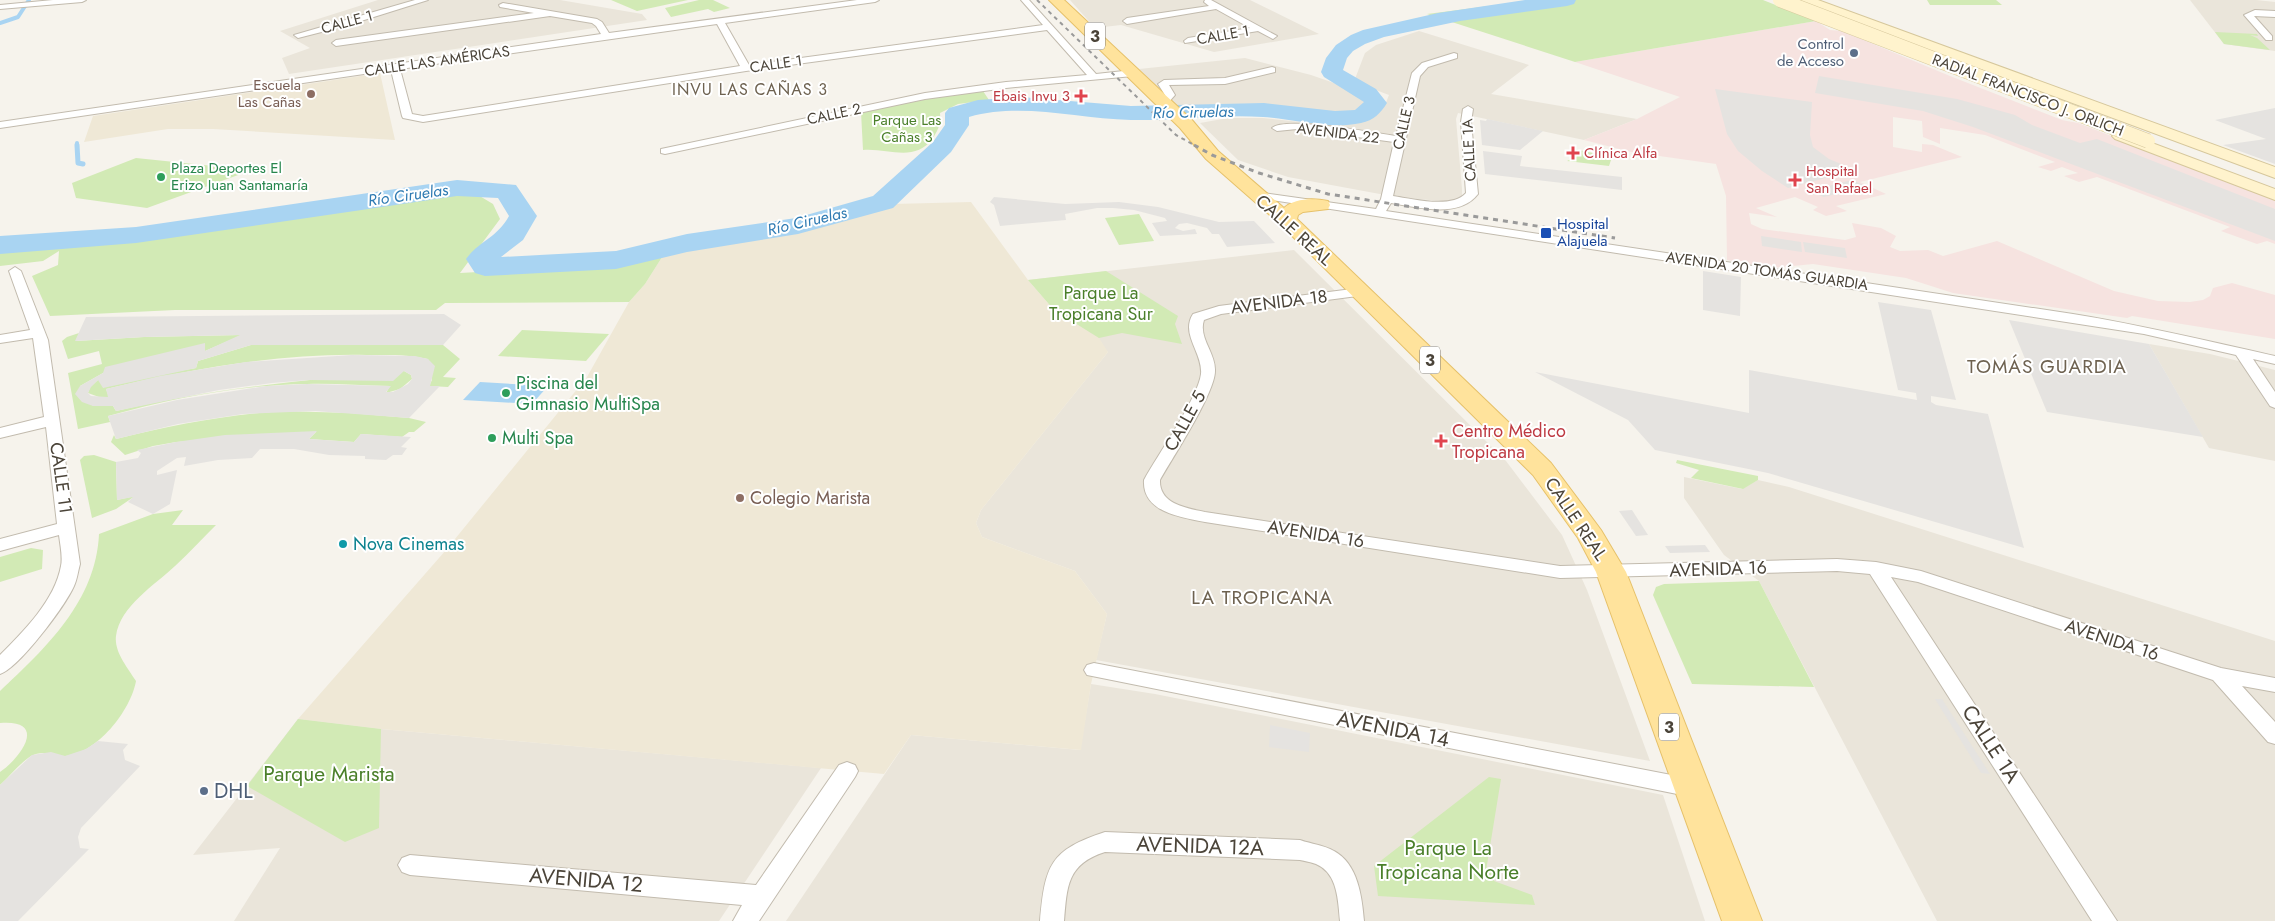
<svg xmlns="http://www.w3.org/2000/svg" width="2275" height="921" viewBox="0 0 2275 921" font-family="Jost,sans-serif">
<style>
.residential{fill:#eae5da}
.education{fill:#efe8d6}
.medical{fill:#f6e3e0}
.green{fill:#d2eab5}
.parking{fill:#e5e3e0}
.water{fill:#a9d4f2}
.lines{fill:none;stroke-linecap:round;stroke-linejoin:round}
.stream-far1{stroke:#a9d4f2;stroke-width:4}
.stream{stroke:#a9d4f2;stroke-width:5}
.river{fill:#a9d4f2;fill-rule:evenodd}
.minor-casing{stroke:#c2bbae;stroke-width:2}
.secondary-casing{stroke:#d6c79b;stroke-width:2}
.primary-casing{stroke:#e6c16a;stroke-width:2}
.minor{fill:#fff;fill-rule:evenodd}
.secondary{fill:#fff3cd;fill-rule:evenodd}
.primary{fill:#ffe39c;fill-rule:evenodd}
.rail-far1{stroke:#9a9a9a;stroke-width:2;stroke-dasharray:4 4;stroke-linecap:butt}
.rail{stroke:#9a9a9a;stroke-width:3;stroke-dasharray:5 5;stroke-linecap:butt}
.secondary-bridge-casing{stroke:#d6c79b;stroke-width:15;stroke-linecap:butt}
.secondary-bridge{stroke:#fff3cd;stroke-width:14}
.service-dot{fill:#5c6f8a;stroke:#fff;stroke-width:2}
.education-dot{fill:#8d6e63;stroke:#fff;stroke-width:2}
.health-dot{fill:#e0444e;stroke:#fff;stroke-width:2}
.leisure-dot{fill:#2e9e5b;stroke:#fff;stroke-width:2}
.transit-dot{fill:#1a4fb4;stroke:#fff;stroke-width:2}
.culture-dot{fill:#0f9aa8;stroke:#fff;stroke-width:2}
.labels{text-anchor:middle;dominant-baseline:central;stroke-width:4;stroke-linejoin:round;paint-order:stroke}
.far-street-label{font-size:15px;fill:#4b4439;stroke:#fff}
.far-service-label{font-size:15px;fill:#4e5e75;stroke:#fff;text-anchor:end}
.far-education-label{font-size:15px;fill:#785e54;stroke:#fff;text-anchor:end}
.far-health-label{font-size:15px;fill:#be3a42;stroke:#fff;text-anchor:start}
.far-park-label{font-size:15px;fill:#4a7f2a;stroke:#fff}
.far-leisure-label{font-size:15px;fill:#27864d;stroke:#fff;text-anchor:start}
.far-transit-label{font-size:15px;fill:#164399;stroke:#fff;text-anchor:start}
.shield{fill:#fff;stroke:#817c74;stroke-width:1}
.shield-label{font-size:16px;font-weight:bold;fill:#4b4439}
.far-neighbourhood-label{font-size:16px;letter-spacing:1px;fill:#6e6250;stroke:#fff}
.far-water-label{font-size:16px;font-style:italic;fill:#2e7ab2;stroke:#fff}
.street-label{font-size:18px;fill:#4b4439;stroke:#fff}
.park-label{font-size:18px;fill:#4a7f2a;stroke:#fff}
.leisure-label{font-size:18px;fill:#27864d;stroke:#fff;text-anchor:start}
.health-label{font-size:18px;fill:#be3a42;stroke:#fff;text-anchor:start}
.education-label{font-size:18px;fill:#785e54;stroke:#fff;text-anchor:start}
.culture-label{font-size:18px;fill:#0d838f;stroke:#fff;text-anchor:start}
.neighbourhood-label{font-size:19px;letter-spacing:1px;fill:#6e6250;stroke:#fff}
.near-street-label{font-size:21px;fill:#4b4439;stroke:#fff}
.near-park-label{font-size:21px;fill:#4a7f2a;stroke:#fff}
.near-service-label{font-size:21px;fill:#4e5e75;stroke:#fff;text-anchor:start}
</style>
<rect width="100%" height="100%" fill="#f6f3ec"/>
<g class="residential">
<polygon points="378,0 560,0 642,14 647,20 289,74 282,58 310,48 280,31"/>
<polygon points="1070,0 1250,0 1319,34 1214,52 1121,25 1095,28"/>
<polygon points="2190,0 2256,0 2275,2 2275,51 2224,44"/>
<polygon points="1419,31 1529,65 1491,94 1637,119 1584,140 1458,113 1456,119 1462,189 1462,198 1451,202 1396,197 1288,177 1238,160 1200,123 1228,118 1263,118 1300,122 1351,122 1376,114 1385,105 1389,95 1360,84 1355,79 1363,58 1365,53 1376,45"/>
<polygon points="1245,58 1311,75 1357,91 1371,102 1356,113 1330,114 1248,104 1178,108 1139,69"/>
<polygon points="1294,250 1506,461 1562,535 1587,590 1650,761 1096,660 1107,614 1075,571 982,537 976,523 981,510 1108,352 1028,280"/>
<polygon points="2149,344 2210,354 2275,370 2275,461 2209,448"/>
<polygon points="1684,477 1742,489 1758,480 1789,487 2275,641 2275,921 1937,921 1759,581 1724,555 1684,498"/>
<polygon points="1091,684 1155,694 1663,795 1705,921 786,921 911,735 1080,750"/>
<polygon points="298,719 381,729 821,768 719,921 234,921 280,848 193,855"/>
</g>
<g class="education">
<polygon points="380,73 395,140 213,129 168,129 84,142 93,116"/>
<polygon points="971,202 1028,280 1054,310 1099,338 1108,352 981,510 976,523 982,537 1075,571 1107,614 1091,684 1081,750 911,735 884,774 381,729 298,719 446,550 587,377 629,302 645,284 664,254 782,233 893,204"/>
</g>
<polygon class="medical" points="1816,21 1830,30 1842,31 1950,76 2062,120 2078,123 2275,200 2275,244 2267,241 2257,244 2221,231 2230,227 2097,177 2079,182 2064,176 2078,173 2062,167 2051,171 2038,167 2055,162 1985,135 1940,128 1940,144 1923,137 1922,121 1893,117 1893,147 1922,152 1922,144 1933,145 1962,157 1860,182 1886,194 1836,206 1847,211 1826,216 1813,210 1818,207 1795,197 1756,208 1777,217 1749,213 1751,224 1762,229 1845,240 1856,237 1852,223 1881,228 1896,236 1890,247 1900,251 1928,250 1943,256 1997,241 2114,291 2158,301 2190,302 2203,300 2210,296 2213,288 2232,283 2275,295 2275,339 2132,316 2127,318 1953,293 1906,278 1813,264 1773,268 1727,260 1726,196 1716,164 1631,152 1584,140 1637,119 1680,97 1575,62"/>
<g class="green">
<polygon points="611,0 688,0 637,11"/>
<polygon points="699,0 713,0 730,8 714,12 708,9 671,17 665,8"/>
<polygon points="1536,0 1763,0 1816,21 1575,62 1427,14"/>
<polygon points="1927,0 1996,0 2002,5 1930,5"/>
<polygon points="2215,32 2257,34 2258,36 2250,35 2257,38 2270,50 2224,44"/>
<path d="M983,91l6,9 -31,4 -18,9c1,11 -1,15 -7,25 -18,25 -44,10 -70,12l-2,-38 87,-17z"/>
<polygon points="1574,149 1612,157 1609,166 1567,161 1577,156"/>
<polygon points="136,158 252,170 147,208 76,198 72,183"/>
<polygon points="478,195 493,204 500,219 460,273 618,264 664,254 645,284 629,302 445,303 436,310 175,310 50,316 32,276 58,265 59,251 43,261 0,266 0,239 78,238 66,247 442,196"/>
<polygon points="1139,214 1154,241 1119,245 1105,218"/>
<polygon points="1106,271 1178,316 1175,324 1182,344 1122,333 1099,338 1054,310 1028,280"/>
<polygon points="522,330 609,334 586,361 498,356"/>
<path d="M79,333l-3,8 68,-4 98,-2 -37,16v-7l-102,29 -23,13 13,20h20l3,5c95,-23 191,-31 288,-40l7,4 1,4 -12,10 -14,4 4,-7c-27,0 -55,-3 -83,-2 -68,1 -135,14 -199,32l2,6 -32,7 -10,-56 34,-9 -3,-13 -31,8 -6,-18 5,-4z"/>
<path d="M251,345h192l17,14 -17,18 13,1 -8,9 -19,-1 3,-6 -4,-21c-20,-5 -41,-4 -61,-4 -88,-2 -175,14 -261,34l3,8h-10l-11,-4 2,-6 8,-7 75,-8 23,-4 2,-7z"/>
<path d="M282,411l68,2 59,5 17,4 -12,10h-5l-7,5 -41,-3 -7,8 -45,-3 7,-7 -140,10 -23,4 -28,9 -14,-13 3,-7 2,4c55,-14 110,-24 166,-28z"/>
<polygon points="94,455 116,462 117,500 135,496 116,509 92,518 80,460 84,456"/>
<polygon points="1677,460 1758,476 1758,480 1743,489 1691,478 1699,470 1676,463"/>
<path d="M183,510l-11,15h44c-13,13 -27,28 -41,41 -20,19 -55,40 -59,70 -2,16 12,32 20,45 -5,29 -39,73 -71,75 -11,0 -22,-7 -34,0 -11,7 -21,20 -31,29v-13c22,-15 48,-53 0,-49v-32c46,-43 96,-90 99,-157l54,-20z"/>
<polygon points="31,548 43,550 42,569 0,582 0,557"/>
<polygon points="1759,581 1814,687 1692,684 1653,595 1656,587 1664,584"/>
<polygon points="298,719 381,729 379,828 345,842 247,786"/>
<polygon points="1489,777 1501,779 1486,871 1494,873 1494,881 1532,895 1535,905 1378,896 1374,866"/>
</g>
<g class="parking">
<polygon points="1819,76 1957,99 2015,115 2032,125 2080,143 2097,139 2275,209 2275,241 1973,127 1923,111 1815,93"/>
<polygon points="1715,89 1812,102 1810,135 1813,147 1829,159 1856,170 1788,188 1762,171 1738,151 1727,134"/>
<polygon points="2275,108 2275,164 2223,145 2266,139 2215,120"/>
<polygon points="1487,119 1543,131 1520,150 1482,145 1480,120 1486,121"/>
<polygon points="1483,151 1522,156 1520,166 1622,177 1622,190 1485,174"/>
<polygon points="1852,180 1866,186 1824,197 1809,191"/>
<polygon points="994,197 1065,204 1119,202 1158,207 1219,222 1254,221 1275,243 1227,247 1219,234 1212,234 1207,228 1187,223 1179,224 1175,228 1183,231 1195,229 1197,234 1160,236 1152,223 1167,221 1165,218 1134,210 1113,208 1097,208 1065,214 1066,220 1000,226 994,205 990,202"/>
<polygon points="1761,236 1801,242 1802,252 1762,246"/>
<polygon points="1803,242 1845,248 1847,258 1805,252"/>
<polygon points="1703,271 1741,277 1740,316 1703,310"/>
<polygon points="1878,302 1931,310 1956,400 1931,396 1931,402 1936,405 1988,414 2024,548 1768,473 1655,450 1628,420 1535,372 1749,413 1749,370 1917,400 1916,393 1898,390"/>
<polygon points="444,314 461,325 443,345 251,345 198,361 196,368 103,388 98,380 91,387 88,393 91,396 108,397 106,389 160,376 246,362 352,355 415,356 428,359 435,366 430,386 440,386 409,418 315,411 243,414 178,424 116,439 108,416 177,400 266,386 307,384 391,386 386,392 393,392 408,384 412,379 411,375 404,371 393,381 309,380 272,383 219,390 116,411 113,406 93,406 82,402 75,394 80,386 103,373 105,367 205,343 205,351 240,335 144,337 75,341 86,317"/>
<polygon points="2009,320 2149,344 2203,437 2047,412"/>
<polygon points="317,431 309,439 354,442 361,434 411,437 401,447 407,448 402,455 393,455 386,460 365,459 365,456 329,455 294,449 260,449 252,458 218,460 184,466 186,457 177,458 157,471 157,475 177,470 170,504 153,514 128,502 133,497 117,500 116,462 138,458 141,453 137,450 176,442 225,435"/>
<polygon points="1632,510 1648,535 1636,536 1619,511"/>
<polygon points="1705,545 1710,552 1670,553 1665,546"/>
<polygon points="1935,699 1942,699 1990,774 1981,773"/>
<polygon points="1270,725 1310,733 1309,752 1269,747"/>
<polygon points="98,741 128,744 123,750 125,760 140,766 81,828 78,837 80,848 89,849 18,921 0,921 0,785 32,755 51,752 65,756 86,749"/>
</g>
<polygon class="water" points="480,382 548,386 532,404 463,400"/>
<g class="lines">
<g class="stream-far1">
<polyline points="0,23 18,17 29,0"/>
<polyline points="77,143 77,146"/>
</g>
<polyline class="stream" points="77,145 78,163 83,164"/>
<path class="river" d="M1525,0h51l-2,4 -7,2 -107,15 -76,16 -19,7 -12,7 -6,7 -4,12 33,19 11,14c-7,11 -13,17 -26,20 -33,7 -65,-4 -98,-6 -44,-3 -88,4 -132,3 -54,-1 -109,-18 -162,-3v8l-18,27 -58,56 -95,26 -111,18 -71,17 -131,7 -10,-3 -9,-14c13,-18 31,-21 43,-43l-11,-18 -41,-2 -321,47 -136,11v-18l136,-9 321,-47 59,5 21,31 -14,24 -22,17 115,-6 71,-17 109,-16 77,-22 60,-54 12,-17v-12l4,-5 29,-8 43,-3 110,9 133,-3 71,8 20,-1 9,-8 -40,-25 -3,-5 5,-14 10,-13 15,-10 12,-5 75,-17z"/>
<defs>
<g id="minor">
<polygon points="53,0 86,0 82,2 0,9 0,5"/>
<polygon points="415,0 428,0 345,26 298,38 294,35"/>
<path d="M857,0h22l-4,2 -150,21 24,42 294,-40 -22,-25h8l67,74 37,-4 5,3 -5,3 -127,12 -81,11 -260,55 -4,-1v-4l264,-56 81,-11 81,-7 -40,-45 -301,41 -323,51 -20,-4 -1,-2 -11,-46 -391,58v-6l601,-88 -5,-8 -4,-3 -42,-7 -214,30 -4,-3 4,-3 198,-27 -34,-6 -1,-2 4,-2 94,16 5,3 7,11zM717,24l23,42 -317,50 -11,-2 -12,-45z"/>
<polygon points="1205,0 1211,0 1277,36 1273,39 1258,31 1185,43 1184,41 1188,38 1250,28 1216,9 1127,24 1123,21 1127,18 1209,6 1204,2"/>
<polygon points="2255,10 2275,11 2275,17 2254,16 2272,36 2272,40 2266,40 2244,15"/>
<path d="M1454,53l3,1v4l-29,9 -8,9 -27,120c20,3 59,13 73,-3l-5,-71 2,-13 5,-3 5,3 -2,13 7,72c-19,25 -61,13 -87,9l-5,8 687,103c68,11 135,27 202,42v8l-22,-5 22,33v16l-5,-2 -34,-51 -92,-21 -892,-137 -2,-2 2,-2 4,-1 120,17 5,-10 13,-57 -97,-13 -20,2 -5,-3c13,-12 103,5 124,8l16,-63 10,-10z"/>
<polygon points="1272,67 1275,68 1275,72 1225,84 1169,85 1175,95 1167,104 1159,104 1158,102 1165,95 1158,84 1164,80 1225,78"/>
<path d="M15,267l6,4 27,69 32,224c-2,7 -3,16 -6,22 -9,20 -55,82 -74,88v-19c24,-24 55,-55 61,-89 2,-9 -1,-22 -2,-31l-59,16v-12l57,-15 -11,-97 -46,11v-10l44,-11 -11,-79 -33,5v-8l30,-5 -21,-59z"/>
<path d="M1360,288l5,1 2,3 -2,3 -144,19 -17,6c-6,18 12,33 11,51 0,22 -42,86 -55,109 -1,24 26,28 45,32l355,54 277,-7 39,3 45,9 300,97 54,10v14l-33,-6 33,36v22l-7,-2 -55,-62 -295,-98 -27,-5 226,344h-25l-222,-347 -33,-3 -277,7 -355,-56c-25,-5 -63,-10 -61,-42 13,-24 54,-82 57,-106 2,-21 -21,-40 -8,-60l26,-8z"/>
<polygon points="1094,663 1692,779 1700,782 1703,788 1700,794 1692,797 1087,675 1084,670 1087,665"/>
<polygon points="847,762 855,765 858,771 855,777 759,921 733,921 742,905 410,875 402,872 398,865 402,858 410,855 756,885 839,765"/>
<path d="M1105,832l195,8c11,4 24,5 34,11 24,13 28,46 30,70h-24c-2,-20 -2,-48 -24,-57 -5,-2 -11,-3 -16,-4l-195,-8c-38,12 -38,34 -41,69h-24c5,-56 10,-71 65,-89z"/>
</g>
<g id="secondary">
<polygon points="1801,0 1818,0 2275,167 2275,178 1803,3"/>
<polygon points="2120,131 2275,189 2275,200 2115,139 2112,136 2115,133"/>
</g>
<path id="primary" d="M1049,0h15l128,120 26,31 66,57c10,-10 30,-10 44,-7l2,4 -2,4 -25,3 -5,3 -1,4 254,244 50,67 25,42 136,349h-40l-126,-349 -18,-34 -45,-63 -253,-251 -74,-65 -26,-31z"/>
</defs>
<use href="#minor" class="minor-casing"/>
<use href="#secondary" class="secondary-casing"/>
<use href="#primary" class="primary-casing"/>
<use href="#minor" class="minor"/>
<use href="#secondary" class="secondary"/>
<use href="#primary" class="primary"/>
<polyline class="rail-far1" points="1037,0 1176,135 1196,146"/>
<polyline class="rail" points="1194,145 1212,155 1259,173 1328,194 1615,238"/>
<defs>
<polyline id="secondary-bridge" points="1780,0 2148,141"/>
</defs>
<use href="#secondary-bridge" class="secondary-bridge-casing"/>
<use href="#secondary-bridge" class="secondary-bridge"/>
</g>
<g class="service-dot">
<circle cx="1854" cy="53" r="5"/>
<circle cx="204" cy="791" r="5"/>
</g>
<g class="education-dot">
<circle cx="311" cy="94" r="5"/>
<circle cx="740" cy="498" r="5"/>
</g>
<g class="health-dot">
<path d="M1078.5 88.5h5v5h5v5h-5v5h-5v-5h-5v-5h5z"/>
<path d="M1570.5 145.5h5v5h5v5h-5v5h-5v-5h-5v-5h5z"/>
<path d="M1792.5 172.5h5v5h5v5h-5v5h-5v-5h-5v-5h5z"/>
<path d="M1438.5 433.5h5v5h5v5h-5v5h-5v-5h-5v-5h5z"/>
</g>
<g class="leisure-dot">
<circle cx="161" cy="177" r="5"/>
<circle cx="506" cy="393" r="5"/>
<circle cx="492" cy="438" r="5"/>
</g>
<rect class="transit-dot" x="1540" y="227" width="12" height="12" rx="2.5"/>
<circle class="culture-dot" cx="343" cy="544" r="5"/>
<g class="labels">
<g class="far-street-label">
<text transform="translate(347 22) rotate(-15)">CALLE 1</text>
<text transform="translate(1223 35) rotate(-10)">CALLE 1</text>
<text transform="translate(437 61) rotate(-8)">CALLE LAS AMÉRICAS</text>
<text transform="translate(776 64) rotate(-8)">CALLE 1</text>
<text transform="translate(2028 95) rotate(21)">RADIAL FRANCISCO J. ORLICH</text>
<text transform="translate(834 114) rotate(-12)">CALLE 2</text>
<text transform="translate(1404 123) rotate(-77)">CALLE 3</text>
<text transform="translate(1338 133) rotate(7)">AVENIDA 22</text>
<text transform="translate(1469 150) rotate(-93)">CALLE 1A</text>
<text transform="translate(1767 271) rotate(8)">AVENIDA 20 TOMÁS GUARDIA</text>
</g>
<g class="far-service-label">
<text x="1844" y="44">Control<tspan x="1844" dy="17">de Acceso</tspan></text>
</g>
<g class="far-education-label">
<text x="301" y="85">Escuela<tspan x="301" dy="17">Las Cañas</tspan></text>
</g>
<g class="far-health-label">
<text x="1070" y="96" text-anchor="end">Ebais Invu 3</text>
<text x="1584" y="153">Clínica Alfa</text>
<text x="1806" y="171">Hospital<tspan x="1806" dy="17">San Rafael</tspan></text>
</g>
<g class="far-park-label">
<text x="907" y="120">Parque Las<tspan x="907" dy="17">Cañas 3</tspan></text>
</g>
<g class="far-leisure-label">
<text x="171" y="168">Plaza Deportes El<tspan x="171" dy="17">Erizo Juan Santamaría</tspan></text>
</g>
<g class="far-transit-label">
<text x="1557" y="224">Hospital<tspan x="1557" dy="17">Alajuela</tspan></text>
</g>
<g class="shield">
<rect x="1085" y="22.5" width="20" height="27" rx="4"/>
<rect x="1420" y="346.5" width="20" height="27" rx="4"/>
<rect x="1659" y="713.5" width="20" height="27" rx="4"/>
</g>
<g class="shield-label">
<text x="1095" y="36">3</text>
<text x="1430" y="360">3</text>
<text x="1669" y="727">3</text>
</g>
<g class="far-neighbourhood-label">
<text x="750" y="89">INVU LAS CAÑAS 3</text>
</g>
<g class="far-water-label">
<text transform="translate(1193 112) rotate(-1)">Río Ciruelas</text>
<text transform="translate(408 195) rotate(-8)">Río Ciruelas</text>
<text transform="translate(807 221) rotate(-13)">Río Ciruelas</text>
</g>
<g class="street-label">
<text transform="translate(1294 230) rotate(42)">CALLE REAL</text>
<text transform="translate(1279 302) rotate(-7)">AVENIDA 18</text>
<text transform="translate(1185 421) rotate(-61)">CALLE 5</text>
<text transform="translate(61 478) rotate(82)">CALLE 11</text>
<text transform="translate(1576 519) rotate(56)">CALLE REAL</text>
<text transform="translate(1316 534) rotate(9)">AVENIDA 16</text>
<text transform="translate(1718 569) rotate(-2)">AVENIDA 16</text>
<text transform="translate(2112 640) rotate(18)">AVENIDA 16</text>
</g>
<g class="park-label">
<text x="1101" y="293">Parque La<tspan x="1101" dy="21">Tropicana Sur</tspan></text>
</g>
<g class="leisure-label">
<text x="516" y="383">Piscina del<tspan x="516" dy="21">Gimnasio MultiSpa</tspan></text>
<text x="502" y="438">Multi Spa</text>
</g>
<g class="health-label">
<text x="1452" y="431">Centro Médico<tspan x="1452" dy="21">Tropicana</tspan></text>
</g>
<g class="education-label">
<text x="750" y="498">Colegio Marista</text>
</g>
<g class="culture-label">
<text x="353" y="544">Nova Cinemas</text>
</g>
<g class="neighbourhood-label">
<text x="2047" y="366">TOMÁS GUARDIA</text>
<text x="1262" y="597">LA TROPICANA</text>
</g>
<g class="near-street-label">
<text transform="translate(1393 729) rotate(11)">AVENIDA 14</text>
<text transform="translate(1991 744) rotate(57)">CALLE 1A</text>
<text transform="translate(1200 846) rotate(2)">AVENIDA 12A</text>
<text transform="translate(586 880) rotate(5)">AVENIDA 12</text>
</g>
<g class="near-park-label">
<text x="329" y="774">Parque Marista</text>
<text x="1448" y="848">Parque La<tspan x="1448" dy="24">Tropicana Norte</tspan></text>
</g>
<g class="near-service-label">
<text x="214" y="791">DHL</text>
</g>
</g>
</svg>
